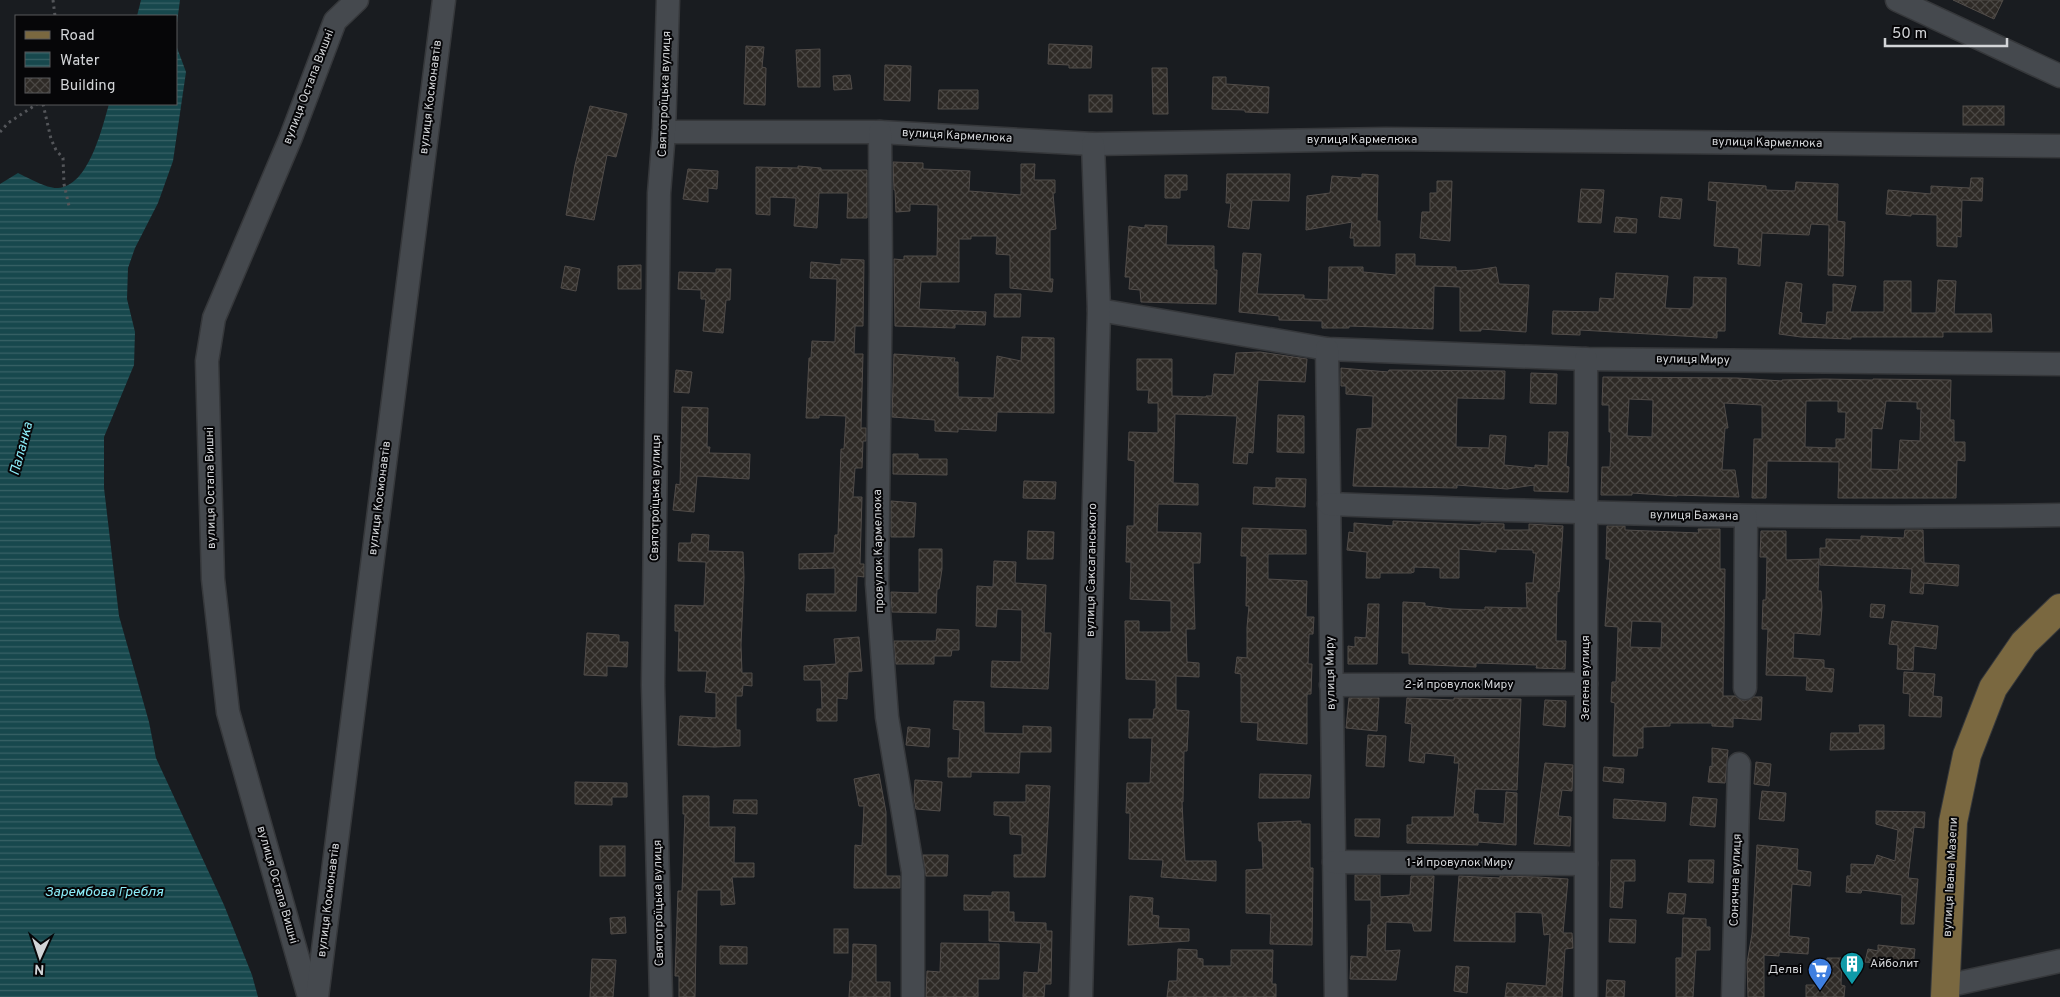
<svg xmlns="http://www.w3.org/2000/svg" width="2060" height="997" viewBox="0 0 2060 997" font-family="Overpass,sans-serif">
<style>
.water{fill:url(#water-rules)}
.building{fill:url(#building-cross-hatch);stroke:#514c49;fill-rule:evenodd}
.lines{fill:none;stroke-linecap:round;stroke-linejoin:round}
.minor-casing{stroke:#36383b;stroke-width:25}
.major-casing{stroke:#36383b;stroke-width:30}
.path{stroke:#54565a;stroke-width:3;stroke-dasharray:2.5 4;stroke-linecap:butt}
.minor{stroke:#45494e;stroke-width:22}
.major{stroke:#7a6840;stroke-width:28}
.labels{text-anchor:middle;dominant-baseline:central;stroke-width:4;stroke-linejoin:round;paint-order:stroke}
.street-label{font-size:12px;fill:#d3d5d8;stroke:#060608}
.poi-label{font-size:12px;fill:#d3d5d8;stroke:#060608;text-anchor:start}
.water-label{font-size:14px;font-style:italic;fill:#8cedf9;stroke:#060608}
</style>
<defs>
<pattern id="water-rules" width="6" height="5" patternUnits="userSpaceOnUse" patternTransform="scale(1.25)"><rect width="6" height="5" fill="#17484d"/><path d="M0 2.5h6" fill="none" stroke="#386266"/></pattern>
<pattern id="building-cross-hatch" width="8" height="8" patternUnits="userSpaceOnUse" patternTransform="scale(1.25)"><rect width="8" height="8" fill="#2e2a26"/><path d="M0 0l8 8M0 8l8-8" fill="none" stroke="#4b4845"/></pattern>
</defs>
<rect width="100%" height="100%" fill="#191c20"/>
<g class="water">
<polygon points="141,0 180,0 176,30 176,16 137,16"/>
<path d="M176,45l10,27 -13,89 -15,42 -23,45 -7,20 -1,31 8,33 -1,33 -30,72v51l15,128 30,106 7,36 68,147 28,70 6,22h-258v-813l18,-11c10,5 30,16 40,15 31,-2 44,-60 51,-84h67z"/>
</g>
<g class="building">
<polygon points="1953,0 2003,0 1994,19"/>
<polygon points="1049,44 1092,46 1091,68 1069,68 1069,65 1048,64"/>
<polygon points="746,46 764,47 762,67 766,68 765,105 744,104"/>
<polygon points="820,49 820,87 798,87 796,50"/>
<polygon points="885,65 911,66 910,101 884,100"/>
<polygon points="1152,68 1167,68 1168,114 1153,114"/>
<polygon points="850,75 852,89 834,90 833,76"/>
<polygon points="1213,77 1226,77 1226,84 1269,87 1268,113 1245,112 1245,110 1212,109"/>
<polygon points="939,90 978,90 978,109 938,109"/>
<rect x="1089" y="95" width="23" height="17"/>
<polygon points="590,106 627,114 616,157 607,155 594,220 566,215 575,165"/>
<rect x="1963" y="106" width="41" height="19"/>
<polygon points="893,162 923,163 923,169 970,171 969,191 1021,195 1021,164 1035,164 1034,180 1055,180 1055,193 1053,193 1056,229 1050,230 1050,279 1053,279 1052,292 1010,288 1010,255 996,254 997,236 971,236 971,239 959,239 959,282 921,282 919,309 986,312 985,325 955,324 955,328 895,326 894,259 904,260 904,256 937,256 938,205 910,204 910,211 896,212 895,190 894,190"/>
<polygon points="798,166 821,168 821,170 867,170 867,218 847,218 848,193 819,193 817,228 794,226 796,198 770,197 770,215 756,214 756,167 798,168"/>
<polygon points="688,169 718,171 717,189 708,188 708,202 683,199"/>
<polygon points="1227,174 1290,174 1289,201 1252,200 1249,229 1228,227 1231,203 1226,203"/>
<polygon points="1362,174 1378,175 1377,221 1380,221 1380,246 1354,246 1354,238 1350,238 1352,222 1306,230 1307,196 1330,193 1332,176 1362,178"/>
<polygon points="1165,175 1187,175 1187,190 1180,190 1180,198 1165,198"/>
<polygon points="1971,178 1983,178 1982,201 1962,200 1961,237 1957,236 1957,247 1937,246 1937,215 1911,214 1911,216 1886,214 1888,190 1931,194 1931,186 1970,188"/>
<polygon points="1437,181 1452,181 1450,241 1420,238 1422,212 1430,212 1430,193 1437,193"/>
<polygon points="1709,182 1766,186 1766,190 1795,191 1796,182 1838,184 1837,221 1845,222 1843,276 1828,275 1829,225 1811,224 1809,235 1762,233 1760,266 1738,264 1739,248 1714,246 1717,201 1708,200"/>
<polygon points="1581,189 1604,190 1601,223 1578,222"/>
<polygon points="1661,197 1682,199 1680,219 1659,217"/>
<polygon points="1616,217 1637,219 1636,233 1614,232"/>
<polygon points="1145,225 1167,226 1166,245 1214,246 1214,270 1217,270 1216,304 1141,302 1140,290 1129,289 1130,277 1125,277 1129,226 1145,228"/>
<polygon points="1243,253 1261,254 1257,294 1304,295 1304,299 1328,300 1329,267 1363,267 1363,272 1396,275 1396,254 1415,254 1415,266 1456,267 1456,271 1476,270 1496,267 1499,284 1529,285 1526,332 1481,329 1481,331 1460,331 1460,287 1434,286 1433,329 1349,326 1349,328 1322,328 1322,321 1279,320 1279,316 1239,312"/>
<polygon points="841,259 864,260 863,326 855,326 854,354 863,354 861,428 866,428 866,441 863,441 862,468 855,468 853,497 862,497 860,564 864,564 864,577 857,576 856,611 806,611 807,594 835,594 835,568 799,569 799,554 834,553 835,535 838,535 841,449 844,449 846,416 819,415 819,418 806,418 809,358 811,358 812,341 835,342 837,279 810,278 811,262 841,265"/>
<polygon points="641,265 641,289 618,289 618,266"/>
<polygon points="565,266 580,269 576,291 561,288"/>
<polygon points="716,269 731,269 730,300 726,300 723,333 703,331 706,299 701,299 701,290 678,289 679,272 716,273"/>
<polygon points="1616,273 1668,276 1665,308 1691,309 1691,307 1693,307 1694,277 1726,278 1725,331 1717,331 1717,338 1580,330 1580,335 1552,334 1553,311 1599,312 1600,298 1614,299"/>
<polygon points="1938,280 1956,281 1954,314 1991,314 1992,332 1943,332 1943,337 1851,337 1851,339 1801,337 1779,334 1786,282 1802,284 1799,312 1802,313 1801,323 1826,325 1827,312 1833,312 1833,284 1856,286 1850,312 1884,312 1884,281 1911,281 1911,313 1936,313"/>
<polygon points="995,294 1021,294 1020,317 994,317"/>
<polygon points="1022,337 1054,338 1054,413 997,412 996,431 958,429 958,432 935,431 935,420 892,417 894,354 955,358 954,362 958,362 958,397 994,398 997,356 1021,361"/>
<polygon points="1260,352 1307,359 1305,382 1258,380 1253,453 1248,452 1247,464 1233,463 1237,416 1175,414 1173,483 1198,484 1198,505 1158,504 1157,532 1201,533 1200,563 1193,563 1195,629 1186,629 1187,662 1199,663 1199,677 1176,676 1176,710 1189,711 1187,751 1184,751 1183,802 1182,802 1185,861 1216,861 1216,881 1161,877 1163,860 1129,859 1130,813 1126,813 1127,783 1150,783 1152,738 1129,738 1129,719 1153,719 1154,709 1156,709 1156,680 1126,679 1125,621 1139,621 1139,632 1171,632 1171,601 1130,599 1131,562 1126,562 1127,526 1134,526 1135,461 1128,460 1129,432 1158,433 1158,403 1148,403 1149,390 1137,390 1137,359 1172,359 1172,396 1206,397 1206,396 1212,396 1214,374 1234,375 1236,353"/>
<polygon points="1341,368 1388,372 1389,370 1505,371 1504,399 1457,398 1456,447 1489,448 1490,435 1506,436 1504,465 1535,468 1535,465 1548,466 1549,432 1568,432 1566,466 1569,467 1568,492 1534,491 1534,485 1507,489 1457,485 1457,488 1353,486 1357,429 1372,428 1373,396 1346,394 1346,386 1341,386"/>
<polygon points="676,370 692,372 689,393 674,392"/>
<polygon points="1531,373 1557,374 1556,404 1530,403"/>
<path d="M1603,377l134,1 45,3v-1l43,-1 48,1v-1l78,1 -1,40h4v22h11v19l-8,-1 -1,38h-118l1,-36 -72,-1 -1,37h-14l2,-59h8v-34l-38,-2 4,25h-3l-3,42h13l4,27 -62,-2v1l-45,-3v2h-31l1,-28h8l1,-35h-2v-27h-7zM1629,399l24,1 -1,37 -25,-1zM1806,401h32v11h8l-1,27h-9v9l-31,-1zM1886,401l31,1v7h4l-1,32 -20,-1 -2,30 -27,-1 1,-41 10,1z"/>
<polygon points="682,407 708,408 707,447 710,447 709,453 750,454 749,479 697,476 694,512 673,510 676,484 680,485"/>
<polygon points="1278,415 1304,416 1304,453 1277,452"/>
<polygon points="893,454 918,454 918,459 947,459 947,475 893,474"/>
<polygon points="1276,478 1306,479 1305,507 1253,504 1254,487 1276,488"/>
<polygon points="1024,481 1056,482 1055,499 1023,498"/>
<polygon points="891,501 916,503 914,537 891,537"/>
<polygon points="1393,521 1481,525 1481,523 1504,524 1504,530 1529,530 1529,524 1563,526 1559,592 1557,591 1556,641 1566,641 1565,669 1536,668 1537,665 1476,663 1476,667 1409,664 1409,653 1402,653 1403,602 1425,603 1425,606 1452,609 1485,610 1485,607 1527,608 1526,583 1533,583 1536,553 1533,553 1533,550 1496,549 1496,552 1459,549 1459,578 1440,578 1440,568 1414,567 1414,572 1411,573 1380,573 1380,578 1366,578 1367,552 1347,550 1349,532 1354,533 1354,523 1393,526"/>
<path d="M1607,526h18v4l74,3 -1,-4h22v40h5l-2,127h12l9,5 10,-4h8l-1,23 -28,-2v9l-21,-1v-3h-42v3l-27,1v21h-5l-1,8h-24l2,-53 -4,-1 1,-20h4l2,-55 -13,-1 5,-67h-4zM1632,621l30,1 -1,26 -31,-1z"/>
<polygon points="1242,528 1306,530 1306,554 1268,554 1268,579 1307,581 1306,617 1314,617 1313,634 1309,634 1308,664 1312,664 1311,694 1307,694 1307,744 1257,740 1258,723 1241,722 1241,674 1235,673 1237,657 1247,658 1247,627 1249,606 1246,606 1247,556 1241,556"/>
<polygon points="1905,530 1923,530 1924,563 1959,565 1958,586 1924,583 1923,594 1910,593 1912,569 1820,565 1820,548 1826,548 1826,539 1861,540 1861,536 1904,538"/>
<polygon points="1028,531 1054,532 1053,559 1027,559"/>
<polygon points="1761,531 1786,531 1786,560 1819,559 1818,591 1821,591 1822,607 1820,635 1794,633 1793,658 1824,660 1824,668 1834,669 1832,692 1806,690 1807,676 1766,675 1768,629 1762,629 1763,600 1766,600 1767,557 1760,557"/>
<polygon points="692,534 709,535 708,551 743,552 744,577 741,645 742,673 752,673 752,686 743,685 742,696 736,696 736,730 740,730 740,746 714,747 678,745 680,716 716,718 716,693 705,692 707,671 678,671 679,631 675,631 675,605 704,606 706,562 678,561 679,543 691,543"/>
<polygon points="919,549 942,549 942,569 939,589 937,589 936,613 892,612 891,592 919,593"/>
<polygon points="994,561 1016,562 1015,583 1046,585 1044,633 1051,633 1048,689 991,687 992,661 1021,662 1022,610 997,609 996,627 976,626 977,586 993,587"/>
<polygon points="1368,604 1379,604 1377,664 1348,664 1348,646 1355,647 1355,637 1366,638"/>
<polygon points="1871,604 1885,605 1883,618 1870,617"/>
<polygon points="1892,621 1938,626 1936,649 1914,646 1913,670 1897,669 1898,645 1889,644"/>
<polygon points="937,629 959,630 959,650 952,650 951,656 934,656 934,664 896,664 894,641 936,641"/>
<polygon points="587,633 619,635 619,642 628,642 627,667 607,666 607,676 584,675"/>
<polygon points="859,637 862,671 848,672 847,699 837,698 837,721 817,721 817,709 822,709 821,680 804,680 804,666 836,664 834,639"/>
<polygon points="1904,672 1935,674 1933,696 1942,697 1941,717 1909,716 1910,694 1903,693"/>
<polygon points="1349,698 1379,698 1377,731 1346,728"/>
<polygon points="1407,698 1454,700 1454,698 1521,699 1517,790 1475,789 1473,814 1478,814 1478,822 1504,824 1506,792 1517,793 1516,845 1478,842 1478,845 1407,843 1407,825 1412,825 1412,817 1454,817 1459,763 1454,763 1455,756 1425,753 1424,763 1409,761 1412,724 1405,723"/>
<polygon points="1545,700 1566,701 1565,727 1543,725"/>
<polygon points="954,701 984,702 984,733 1023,734 1023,726 1051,727 1051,752 1020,752 1019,773 971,772 971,777 948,777 948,758 959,758 960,730 953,729"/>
<polygon points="1859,725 1884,725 1884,749 1830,750 1831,733 1860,733"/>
<polygon points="908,727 930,729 929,747 906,745"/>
<polygon points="1368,735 1386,736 1384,767 1366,766"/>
<polygon points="1712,748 1728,750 1725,783 1708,782 1710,766 1712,767"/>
<polygon points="1756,762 1771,764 1769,786 1754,784"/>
<polygon points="1545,763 1573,765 1572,791 1562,790 1558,816 1571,817 1570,846 1534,844"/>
<polygon points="1604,767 1624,769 1623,783 1603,781"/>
<polygon points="879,774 886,812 886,876 900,876 900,888 854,888 855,845 862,846 864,806 859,806 854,779"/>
<polygon points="1260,774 1311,775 1309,798 1259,798"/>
<polygon points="915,780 942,782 940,811 916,809 914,798"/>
<polygon points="575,782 627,783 627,797 612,797 612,805 575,804"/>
<polygon points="1026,785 1050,786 1045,877 1014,877 1014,855 1022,855 1022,835 1010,834 1010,816 994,815 994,802 1026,802"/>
<polygon points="1762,791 1786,793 1784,821 1759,819"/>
<polygon points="683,796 709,796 709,827 735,827 734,863 754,863 754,877 732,877 735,904 721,905 721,890 697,890 695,997 679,997 679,976 675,976 678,891 682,891 685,814 683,814"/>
<polygon points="1693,797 1717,799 1715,827 1690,825"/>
<polygon points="1614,799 1666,803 1665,821 1613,818"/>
<polygon points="734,800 757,800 757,814 733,813"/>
<polygon points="1876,811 1925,812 1924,828 1914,827 1908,878 1918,879 1914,924 1901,924 1902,895 1862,890 1861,893 1846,892 1847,876 1851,876 1851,864 1874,865 1877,855 1895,861 1898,830 1876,824"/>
<polygon points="1355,819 1380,819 1379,837 1355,836"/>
<polygon points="1301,821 1301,824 1310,824 1310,868 1313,868 1312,945 1270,944 1271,914 1246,913 1246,870 1263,869 1262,841 1259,841 1258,823"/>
<polygon points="1757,845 1798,849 1797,870 1811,872 1810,886 1792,884 1789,936 1809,938 1808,954 1779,952 1779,956 1764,955 1764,997 1748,997 1747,963 1752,934"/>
<rect x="600" y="846" width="25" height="30"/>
<polygon points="923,855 948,855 947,876 926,876"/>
<polygon points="1611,860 1635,860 1635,881 1624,881 1622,908 1610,907"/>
<polygon points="1689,860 1714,860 1713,883 1688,882"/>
<polygon points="1355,875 1380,875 1380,897 1410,895 1411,876 1434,876 1431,931 1414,931 1412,923 1386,922 1385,951 1400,950 1396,980 1350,979 1351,956 1367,957 1368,925 1371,925 1371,900 1355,900"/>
<polygon points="1459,876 1500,878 1500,876 1538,877 1568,879 1563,933 1572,933 1573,948 1565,949 1562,997 1505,997 1507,983 1546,986 1550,934 1544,935 1542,913 1515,912 1515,942 1454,941"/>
<polygon points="992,892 1009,892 1009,912 1014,912 1014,922 1046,923 1046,931 1052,931 1051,984 1045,984 1044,997 1023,997 1024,972 1038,973 1041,943 989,941 989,910 964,910 964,895 992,896"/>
<polygon points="1669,893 1686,894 1684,914 1667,913"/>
<polygon points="1130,896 1153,898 1152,915 1159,916 1158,928 1189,929 1189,941 1128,945"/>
<polygon points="625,917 626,933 611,934 610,918"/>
<polygon points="1683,918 1706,919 1706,927 1710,927 1710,950 1696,950 1693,997 1676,997 1676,958 1682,958"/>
<polygon points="1610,919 1636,920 1635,943 1609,942"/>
<rect x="834" y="929" width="14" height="24"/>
<polygon points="941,943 999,944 999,979 978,979 978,997 926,997 927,971 940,972"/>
<polygon points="853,944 876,945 876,982 890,982 890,997 849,997 850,981 852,981"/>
<polygon points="1878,945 1915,949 1913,967 1865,962 1868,949 1878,951"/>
<polygon points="720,946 747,947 747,964 720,964"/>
<polygon points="1178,949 1197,950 1197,958 1203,959 1203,966 1231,966 1231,950 1273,950 1272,984 1276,984 1276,997 1167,997 1169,981 1177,981"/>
<polygon points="1827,958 1842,958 1841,985 1845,986 1844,997 1806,997 1806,985 1826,985"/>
<polygon points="592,959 616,960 613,997 590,997"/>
<polygon points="1456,966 1469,967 1467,993 1454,991"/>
<polygon points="1607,980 1625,981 1624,997 1606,997"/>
</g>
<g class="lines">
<defs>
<g id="minor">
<polyline points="1897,0 2060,76"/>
<polyline points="664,132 880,132 1093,144 1386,139 2060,146"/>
<polyline points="880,132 881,272 877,584 887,717 913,872 913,997"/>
<polyline points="1099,310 1327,349 1586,359 2060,364"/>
<polyline points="1327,349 1336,997"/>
<path d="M1329,504c244,9 487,16 731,11"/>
<polyline points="1331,685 1586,684"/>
<polyline points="1745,688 1746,517"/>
<polyline points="1334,862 1586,864"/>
<polyline points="1946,986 2060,961"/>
<polyline points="309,997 228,712 213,579 207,361 214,318 291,137 335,21 357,0"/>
<polyline points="317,997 444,0"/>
<polyline points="661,997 653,685 659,193 664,132 668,0"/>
<polyline points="1081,997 1099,310 1093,144"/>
<polyline points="1586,997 1586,359"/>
<polyline points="1733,997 1739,764"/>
</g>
<polyline id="major" points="1945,997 1953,822 1967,755 1993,688 2024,643 2060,608"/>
</defs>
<use href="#minor" class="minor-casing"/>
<use href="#major" class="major-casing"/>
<g class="path">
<polyline points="53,0 55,16"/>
<polyline points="43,104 51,139 56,150 63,158 64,184 69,206"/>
<polyline points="0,132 8,123 37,104"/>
</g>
<use href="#minor" class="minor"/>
<use href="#major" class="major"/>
</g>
<defs>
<symbol id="building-pin" viewBox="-11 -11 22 30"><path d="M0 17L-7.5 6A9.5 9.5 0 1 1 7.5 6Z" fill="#0f9aa8" stroke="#060608"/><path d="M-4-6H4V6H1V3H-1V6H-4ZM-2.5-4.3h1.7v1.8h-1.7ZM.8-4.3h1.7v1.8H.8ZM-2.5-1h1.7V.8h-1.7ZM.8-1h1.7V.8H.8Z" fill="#fff"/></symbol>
<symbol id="supermarket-pin" viewBox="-11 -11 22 30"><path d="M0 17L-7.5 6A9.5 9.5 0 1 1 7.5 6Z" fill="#3f7fe0" stroke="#060608"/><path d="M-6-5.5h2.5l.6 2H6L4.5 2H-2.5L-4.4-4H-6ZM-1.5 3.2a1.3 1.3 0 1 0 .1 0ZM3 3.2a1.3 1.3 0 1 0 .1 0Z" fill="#fff"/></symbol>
</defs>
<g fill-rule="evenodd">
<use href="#building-pin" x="1838" y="950" width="28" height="38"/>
<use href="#supermarket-pin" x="1806" y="956" width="28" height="38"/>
</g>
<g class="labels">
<g class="street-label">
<text transform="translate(309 87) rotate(-69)">вулиця Остапа Вишні</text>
<text transform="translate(665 94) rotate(-88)">Святотроїцька вулиця</text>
<text transform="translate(431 97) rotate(-83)">вулиця Космонавтів</text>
<text transform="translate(957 136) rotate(3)">вулиця Кармелюка</text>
<text x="1362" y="140">вулиця Кармелюка</text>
<text transform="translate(1767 143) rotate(1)">вулиця Кармелюка</text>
<text transform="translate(1693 360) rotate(1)">вулиця Миру</text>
<text transform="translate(211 488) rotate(-91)">вулиця Остапа Вишні</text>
<text transform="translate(380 498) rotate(-83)">вулиця Космонавтів</text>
<text transform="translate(656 498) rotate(-89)">Святотроїцька вулиця</text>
<text transform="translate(1694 516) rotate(1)">вулиця Бажана</text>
<text transform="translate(879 551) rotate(-91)">провулок Кармелюка</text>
<text transform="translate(1092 570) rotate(-89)">вулиця Саксаганського</text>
<text transform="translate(1331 673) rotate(-91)">вулиця Миру</text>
<text transform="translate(1586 678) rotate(-90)">Зелена вулиця</text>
<text x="1459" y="685">2-й провулок Миру</text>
<text x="1460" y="863">1-й провулок Миру</text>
<text transform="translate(1951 877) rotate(-87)">вулиця Івана Мазепи</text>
<text transform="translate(1736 880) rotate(-88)">Сонячна вулиця</text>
<text transform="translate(277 885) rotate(74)">вулиця Остапа Вишні</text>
<text transform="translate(329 900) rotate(-83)">вулиця Космонавтів</text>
<text transform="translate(659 903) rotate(-91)">Святотроїцька вулиця</text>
</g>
<g class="poi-label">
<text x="1870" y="964">Айболит</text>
<text x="1802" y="970" text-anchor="end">Делві</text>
</g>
<g class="water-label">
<text transform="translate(22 449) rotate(-75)">Паланка</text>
<text x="104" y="892">Зарембова Гребля</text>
</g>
</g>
<rect x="15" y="15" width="162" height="90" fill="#060608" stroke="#58595b"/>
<rect x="25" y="31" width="25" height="8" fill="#7a6840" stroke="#58595b"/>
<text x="60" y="40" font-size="15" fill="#d3d5d8">Road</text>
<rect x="25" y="52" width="25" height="15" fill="url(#water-rules)" stroke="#58595b"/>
<text x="60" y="65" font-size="15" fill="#d3d5d8">Water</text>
<rect x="25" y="78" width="25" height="15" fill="url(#building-cross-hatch)" stroke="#58595b"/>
<text x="60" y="90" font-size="15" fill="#d3d5d8">Building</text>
<g transform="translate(40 957) rotate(183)" stroke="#060608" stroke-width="4" paint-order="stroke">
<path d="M0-4L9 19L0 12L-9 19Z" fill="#d3d5d8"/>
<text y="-8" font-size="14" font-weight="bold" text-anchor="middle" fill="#d3d5d8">N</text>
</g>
<path d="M1885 38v8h122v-8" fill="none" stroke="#d3d5d8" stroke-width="2.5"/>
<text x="1892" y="38" font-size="15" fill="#d3d5d8" stroke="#060608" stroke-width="4" paint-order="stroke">50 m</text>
</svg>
